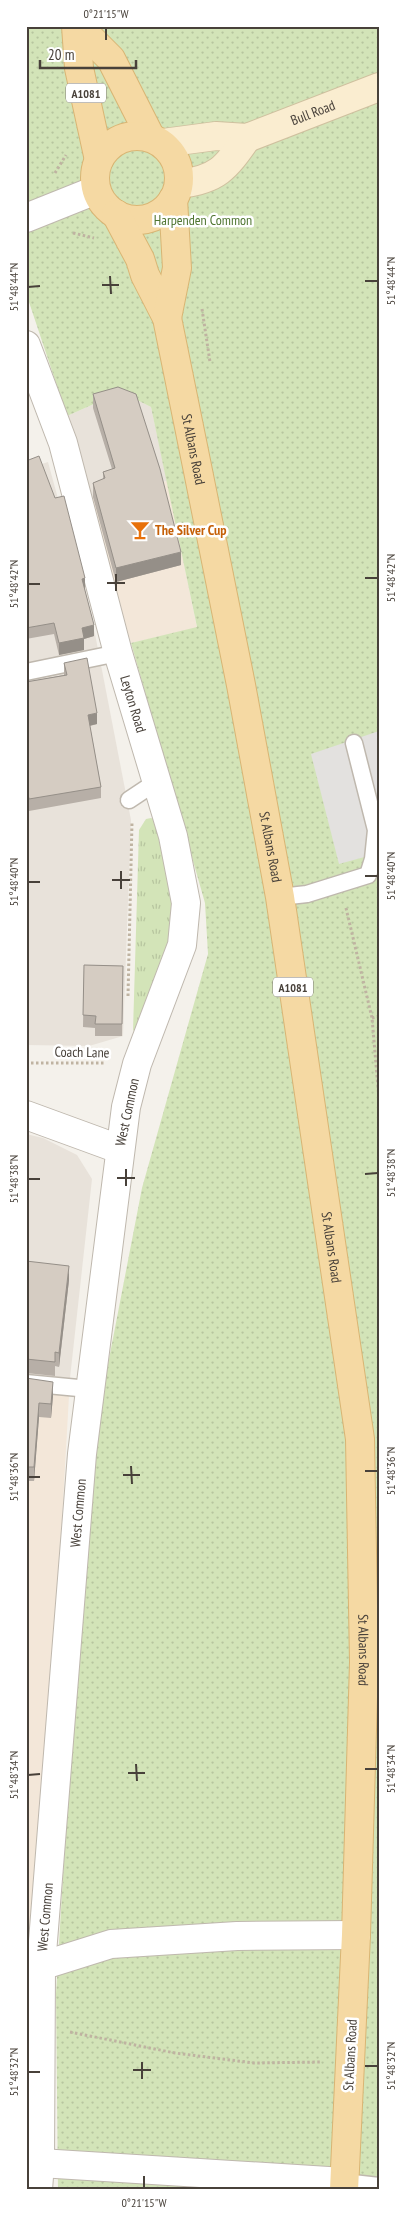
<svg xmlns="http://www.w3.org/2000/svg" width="405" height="2216" viewBox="0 0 405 2216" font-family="'PT Sans Narrow',sans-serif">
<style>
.residential{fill:#e8e2da}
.commercial{fill:#f3e7d9}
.grass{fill:url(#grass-tufts)}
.park{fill:url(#park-dots)}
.parking{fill:#e3e1df}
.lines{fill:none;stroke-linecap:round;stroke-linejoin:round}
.lane-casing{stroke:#bfb8ae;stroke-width:19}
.street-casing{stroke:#bfb8ae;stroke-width:30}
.secondary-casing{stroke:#cfc09f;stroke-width:30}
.primary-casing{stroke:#d9b574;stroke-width:30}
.path{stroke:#bfb3a1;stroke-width:3;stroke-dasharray:2.5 2.5;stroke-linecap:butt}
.lane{stroke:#fff;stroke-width:16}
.street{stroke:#fff;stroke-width:28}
.secondary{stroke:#faedd0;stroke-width:28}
.primary{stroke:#f5d9a3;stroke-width:28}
.wall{fill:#b7afa7}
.shaded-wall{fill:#958f88}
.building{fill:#d5ccc2;stroke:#958f88}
.ticks{fill:none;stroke:#48413a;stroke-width:2}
.labels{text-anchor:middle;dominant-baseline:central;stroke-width:5;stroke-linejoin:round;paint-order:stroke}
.shield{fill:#fff;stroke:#7f7a75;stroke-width:1}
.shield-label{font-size:12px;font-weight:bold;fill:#48413a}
.street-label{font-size:14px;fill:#48413a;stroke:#fff}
.park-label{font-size:14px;fill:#4f7531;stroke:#fff}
.food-label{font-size:14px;font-weight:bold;fill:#c56008;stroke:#fff;text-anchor:start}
.neatline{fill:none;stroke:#48413a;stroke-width:2}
.ticks-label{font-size:12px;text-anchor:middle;fill:#48413a}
</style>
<defs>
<pattern id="grass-tufts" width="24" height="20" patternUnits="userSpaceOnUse" patternTransform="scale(1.25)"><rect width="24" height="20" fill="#d3e4b8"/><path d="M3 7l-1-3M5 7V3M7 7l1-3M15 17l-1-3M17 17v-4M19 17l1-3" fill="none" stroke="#b7c59f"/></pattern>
<pattern id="park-dots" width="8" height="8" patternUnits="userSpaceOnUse" patternTransform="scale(1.25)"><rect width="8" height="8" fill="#d3e4b8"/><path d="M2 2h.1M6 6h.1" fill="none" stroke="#b7c59f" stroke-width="1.8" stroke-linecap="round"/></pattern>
</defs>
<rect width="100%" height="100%" fill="#f4f1eb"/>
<g class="residential">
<polygon points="121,392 151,407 167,481 90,500 67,416"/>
<polygon points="48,462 95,634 131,820 123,1036 89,1046 26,1045 26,469"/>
<polygon points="26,1134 43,1138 77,1155 92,1179 70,1378 26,1374"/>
</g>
<g class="commercial">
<polygon points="167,481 197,628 131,643 112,583 90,500"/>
<polygon points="26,1374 70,1378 26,2158"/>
</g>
<polygon class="grass" points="151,818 158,821 173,899 172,935 140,1022 133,1031 139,830 146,819"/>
<polygon class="park" points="26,26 379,26 379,2190 58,2190 56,1994 87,1473 142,1188 208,954 205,903 131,643 197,627 151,407 121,392 67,416 26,293"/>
<polygon class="parking" points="379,731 379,853 339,864 311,754"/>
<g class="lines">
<defs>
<g id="lane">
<polyline points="26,672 118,653"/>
<polyline points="129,800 156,782"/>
<polyline points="280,897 307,894 368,875 373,859 376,830 354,743"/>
<polyline points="26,1383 89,1389"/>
<polyline points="344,2182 379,2186"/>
</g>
<g id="street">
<polyline points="26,218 96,190"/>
<path id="s1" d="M26,345l37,98 55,210 55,183 13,67 -4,42 -45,119 -11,43 -44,347 -41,512 -1,197 -2,27"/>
<polyline points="26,1115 119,1149"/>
<polyline points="41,1966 111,1944 237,1936 356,1935"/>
<polyline points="40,2163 344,2182"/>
</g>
<g id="secondary">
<path id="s2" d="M163,143l53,-7 31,2 132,-51"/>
<path d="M179,184c38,-4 47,-16 68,-46"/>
</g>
<g id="primary">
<polyline points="76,26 79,68 99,160"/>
<polyline points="78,26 111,59 150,136"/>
<circle cx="137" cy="178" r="42"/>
<path id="s3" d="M116,214l24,45 5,16 22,43 31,153 43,214 39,212 80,542 4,223 -8,273 -12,255"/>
<polyline points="167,318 177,268 173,199"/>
</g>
</defs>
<use href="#lane" class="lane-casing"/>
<use href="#street" class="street-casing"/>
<use href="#secondary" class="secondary-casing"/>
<use href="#primary" class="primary-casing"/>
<g class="path">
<polyline points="55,173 66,155"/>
<polyline points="73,233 94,238"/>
<polyline points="202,309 210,362"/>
<polyline points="346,908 372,1018 379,1099"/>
<polyline points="128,996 132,822"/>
<polyline points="372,1018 379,1016"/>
<polyline points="26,1063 106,1063"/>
<polyline points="70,2032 175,2053 254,2063 321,2062"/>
</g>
<use href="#lane" class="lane"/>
<use href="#street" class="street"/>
<use href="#secondary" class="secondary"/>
<use href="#primary" class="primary"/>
</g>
<g class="wall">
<polygon points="93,394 181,565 116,582 93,497 93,483 103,479 103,472 112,469 93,408"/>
<polygon points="26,461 85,590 94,636 84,639 84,650 59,655 54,634 26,639"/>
<polygon points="64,663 97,724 90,726 101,787 101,798 29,811 26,795 26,682 64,675"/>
<polygon points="84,965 123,966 122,1036 95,1036 95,1028 83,1027"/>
<polygon points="26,1261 69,1280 59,1367 55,1366 55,1376 26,1373"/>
<polygon points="26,1378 53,1396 51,1418 39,1417 34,1481 26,1481"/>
</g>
<g class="shaded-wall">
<polygon points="181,552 181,565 116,582 116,568"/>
<polygon points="85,578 85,590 82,591 82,579"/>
<polygon points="94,625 94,636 84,639 84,650 59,655 59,643 82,628"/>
<polygon points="97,713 97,724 88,726 88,715"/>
<polygon points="69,1266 69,1280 59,1367 59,1353"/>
<polygon points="53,1382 53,1396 51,1418 51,1404"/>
<polygon points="39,1403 39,1417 34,1481 34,1467"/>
</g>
<g class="building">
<polygon points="118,387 136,394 160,469 181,552 116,568 93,483 105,478 103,472 115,468 93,394"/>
<polygon points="39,456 55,498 64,496 85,578 82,579 94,625 82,628 84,638 59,643 54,623 26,628 26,461"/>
<polygon points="87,658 97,713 88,715 101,787 29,799 26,784 26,682 67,675 64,663"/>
<polygon points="84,965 123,966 122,1024 95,1024 96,1016 83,1015"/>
<polygon points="26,1261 69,1266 59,1353 55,1352 55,1362 26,1359"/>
<polygon points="26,1378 53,1382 51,1404 39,1403 34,1467 26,1467"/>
</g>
<path class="ticks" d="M106,28v12M110,276l1,18M365,281h13M102,285h17M28,287l12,-1M116,574v17M365,578h13M107,583h18M28,584h12M121,871v18M365,876h13M112,880h18M28,882h12M126,1169v17M365,1174l13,-1M117,1178h18M28,1179h12M131,1466l1,18M365,1471h13M123,1475h17M28,1477h12M136,1764l1,17M365,1769h13M128,1773h17M28,1775l12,-1M142,2062v17M365,2066h13M133,2070h18M28,2072h12M144,2176v12"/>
<defs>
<symbol id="bar-bare" viewBox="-9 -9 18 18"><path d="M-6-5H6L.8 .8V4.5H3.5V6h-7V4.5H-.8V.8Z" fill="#e8710a" stroke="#fff" stroke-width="2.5" paint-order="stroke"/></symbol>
</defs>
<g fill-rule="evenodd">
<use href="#bar-bare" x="126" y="516" width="28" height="28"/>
</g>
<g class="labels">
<g class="shield">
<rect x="66" y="83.5" width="40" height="19" rx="4"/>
<rect x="273" y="977.5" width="40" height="19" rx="4"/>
</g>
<g class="shield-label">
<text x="86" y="93">A1081</text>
<text x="293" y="987">A1081</text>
</g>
<g class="street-label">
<text stroke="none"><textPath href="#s2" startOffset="155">Bull Road</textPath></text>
<text stroke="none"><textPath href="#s3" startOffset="250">St Albans Road</textPath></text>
<text stroke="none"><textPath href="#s1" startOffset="375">Leyton Road</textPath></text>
<text stroke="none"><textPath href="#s3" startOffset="655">St Albans Road</textPath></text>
<text transform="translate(82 1052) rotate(1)">Coach Lane</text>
<text transform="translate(127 1112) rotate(-78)">West Common</text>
<text stroke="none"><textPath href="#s3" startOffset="1060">St Albans Road</textPath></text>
<text transform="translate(78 1513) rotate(-85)">West Common</text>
<text stroke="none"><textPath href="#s3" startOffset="1465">St Albans Road</textPath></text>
<text transform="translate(45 1917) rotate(-85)">West Common</text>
<text transform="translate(350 2055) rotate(-87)">St Albans Road</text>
</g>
<g class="park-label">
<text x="203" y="220">Harpenden Common</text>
</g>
<g class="food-label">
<text x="155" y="530">The Silver Cup</text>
</g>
</g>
<rect width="405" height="2216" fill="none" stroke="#ffffff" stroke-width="55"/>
<path d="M40 60v8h96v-8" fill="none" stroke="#48413a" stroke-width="2.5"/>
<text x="48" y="60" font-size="15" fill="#48413a" stroke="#ffffff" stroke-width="4" paint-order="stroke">20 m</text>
<rect x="28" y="28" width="350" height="2160" class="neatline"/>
<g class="ticks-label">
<text x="106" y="18">0°21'15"W</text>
<text transform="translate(391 281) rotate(-90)" y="4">51°48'44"N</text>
<text transform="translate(14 287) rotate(-90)" y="4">51°48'44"N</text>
<text transform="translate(391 578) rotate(-90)" y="4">51°48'42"N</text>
<text transform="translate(14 584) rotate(-90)" y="4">51°48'42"N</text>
<text transform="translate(391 876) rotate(-90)" y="4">51°48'40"N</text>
<text transform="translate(14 882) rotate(-90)" y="4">51°48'40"N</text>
<text transform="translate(391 1173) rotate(-90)" y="4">51°48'38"N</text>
<text transform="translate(14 1179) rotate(-90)" y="4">51°48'38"N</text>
<text transform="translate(391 1471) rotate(-90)" y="4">51°48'36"N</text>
<text transform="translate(14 1477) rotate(-90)" y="4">51°48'36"N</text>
<text transform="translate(391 1769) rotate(-90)" y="4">51°48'34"N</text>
<text transform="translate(14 1775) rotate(-90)" y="4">51°48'34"N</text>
<text transform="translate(391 2066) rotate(-90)" y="4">51°48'32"N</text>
<text transform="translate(14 2072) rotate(-90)" y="4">51°48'32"N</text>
<text x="144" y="2207">0°21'15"W</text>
</g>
</svg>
